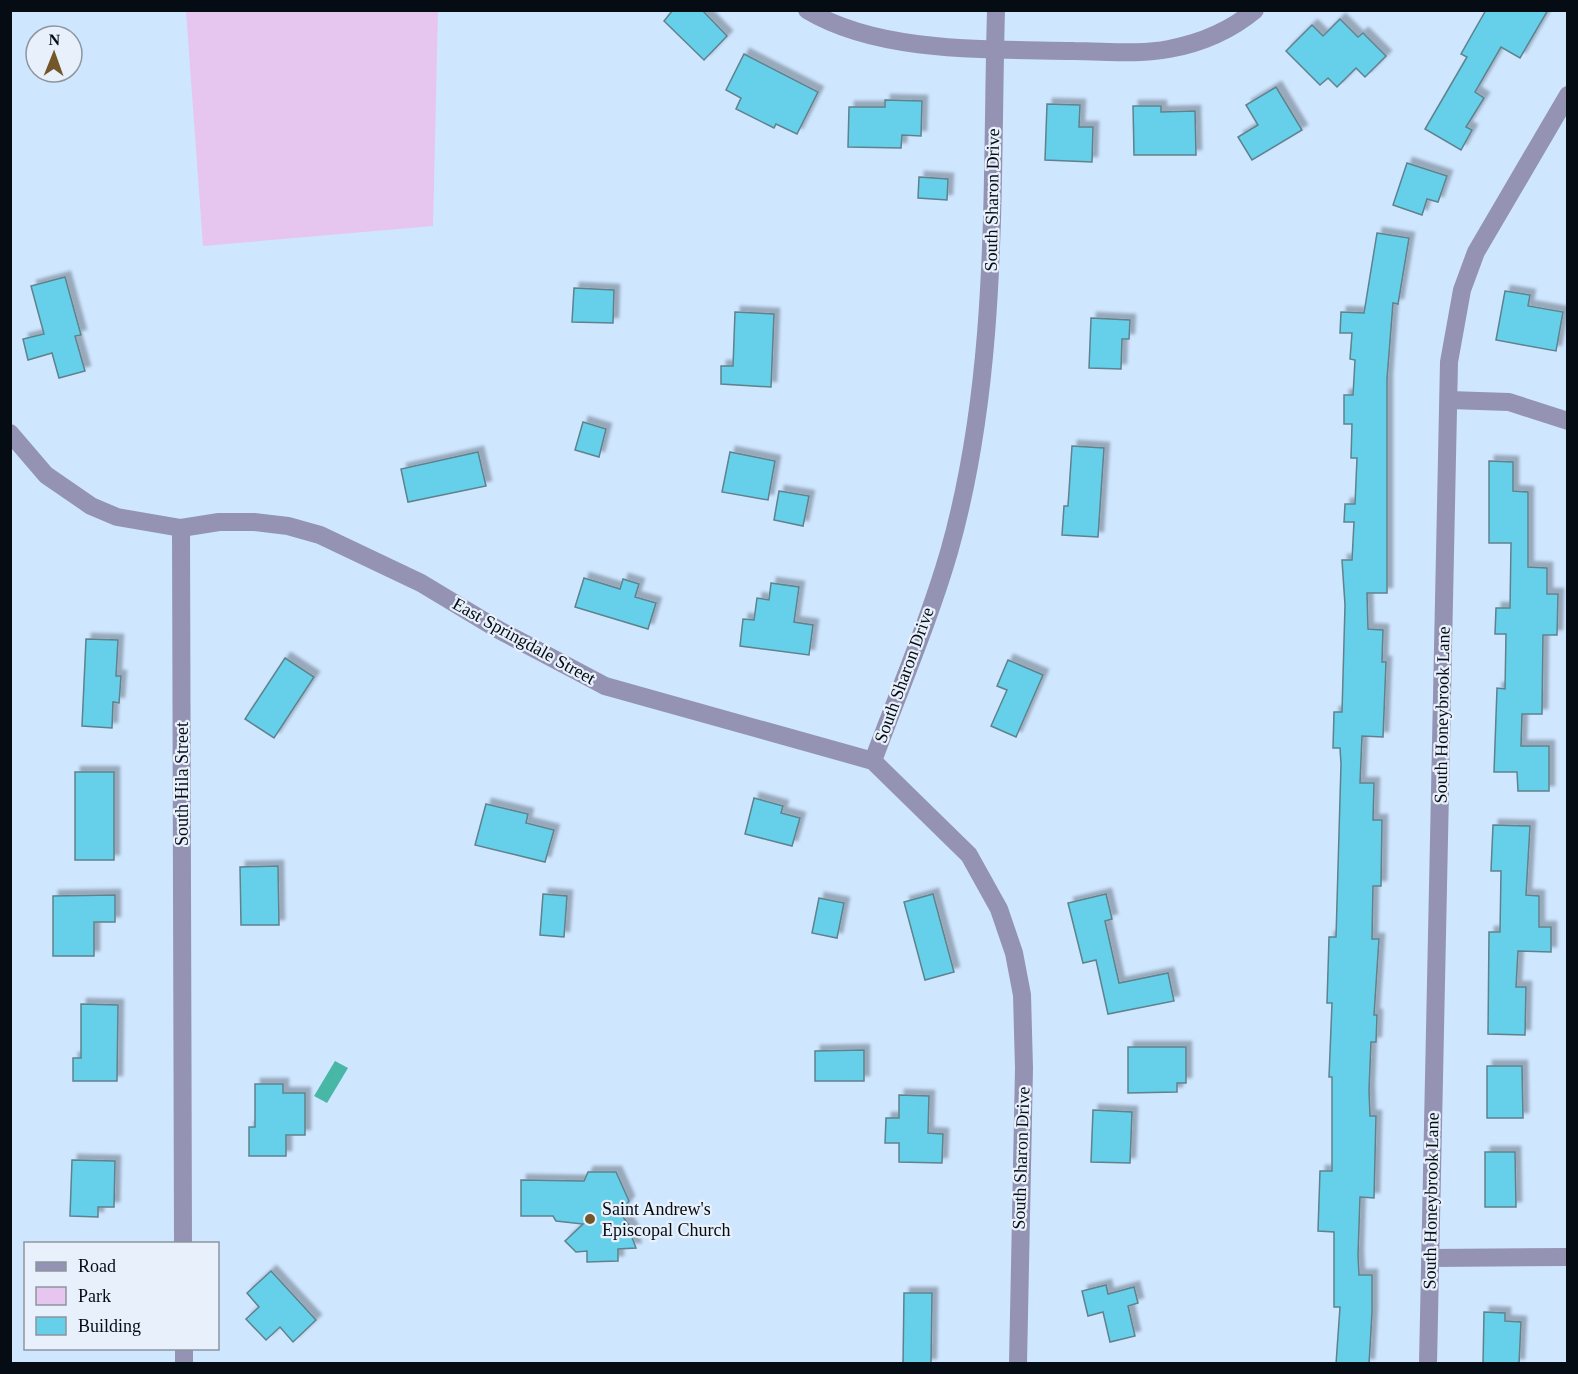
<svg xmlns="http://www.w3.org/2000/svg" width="1578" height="1374" viewBox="0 0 1578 1374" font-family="Georgia,serif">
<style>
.green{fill:#e6c6ee}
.water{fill:#49b7a6}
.building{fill:#66cfe9;stroke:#5f828c;stroke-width:1.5;filter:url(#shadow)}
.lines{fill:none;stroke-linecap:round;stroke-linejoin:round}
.street{stroke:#9493b3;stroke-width:18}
.poi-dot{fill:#73572a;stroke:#e8f1fb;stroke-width:2}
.labels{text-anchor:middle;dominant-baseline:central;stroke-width:4.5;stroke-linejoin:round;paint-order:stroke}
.street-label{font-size:18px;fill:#050c14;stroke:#e8f1fb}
.poi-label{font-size:18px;fill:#050c14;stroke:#e8f1fb;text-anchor:start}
</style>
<defs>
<filter id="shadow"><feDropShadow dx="5.5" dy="-5.5" stdDeviation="1.5" flood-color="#0004"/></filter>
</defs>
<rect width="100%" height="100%" fill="#cfe6ff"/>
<polygon class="green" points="186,11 438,11 433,226 203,246"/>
<polygon class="water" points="335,1061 348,1068 327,1103 314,1096"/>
<g class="building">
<polygon points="673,10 702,10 727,36 704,60 664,21"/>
<polygon points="1486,10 1548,10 1520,58 1501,47 1475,92 1484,98 1466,127 1472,130 1461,150 1425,129 1467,57 1461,54"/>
<polygon points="1340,19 1358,37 1363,33 1386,56 1365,77 1356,68 1337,87 1328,78 1320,85 1286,51 1312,25 1323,36"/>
<polygon points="744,54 818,92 797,134 776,124 774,128 736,109 741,98 726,90"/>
<polygon points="1276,87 1302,130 1252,160 1238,137 1258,125 1246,105"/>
<polygon points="885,100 922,101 921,136 902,135 901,148 848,147 849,107 885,107"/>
<polygon points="1047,104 1080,105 1079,127 1093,127 1092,162 1045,160"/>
<polygon points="1133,106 1161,106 1161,112 1195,111 1196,155 1134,155"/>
<polygon points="1407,163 1447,176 1438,202 1427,199 1422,215 1393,205"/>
<polygon points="919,177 948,179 947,200 918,198"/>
<polygon points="1377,233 1409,238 1398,304 1393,303 1387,379 1387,593 1367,593 1368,629 1383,630 1382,662 1386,662 1383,737 1362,736 1360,783 1374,783 1373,820 1382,820 1381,886 1373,886 1372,939 1379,939 1374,1015 1377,1015 1376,1042 1371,1042 1369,1090 1370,1116 1376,1116 1374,1198 1360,1197 1358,1255 1359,1275 1372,1275 1372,1313 1369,1364 1336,1364 1340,1307 1334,1307 1334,1232 1318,1231 1320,1171 1332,1171 1332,1077 1329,1077 1332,1003 1327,1003 1329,937 1336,937 1341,764 1340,748 1333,748 1334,712 1342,712 1345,605 1342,560 1352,560 1354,522 1344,522 1345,504 1355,504 1357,458 1351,458 1352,424 1344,424 1344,395 1353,395 1355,360 1350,359 1352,333 1340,333 1341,312 1364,313"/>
<polygon points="65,277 81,335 75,336 85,371 59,378 52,353 28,360 23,339 44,334 31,286"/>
<polygon points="574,288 614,290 613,323 572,322"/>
<polygon points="1505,291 1530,295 1528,306 1563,312 1556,351 1496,340"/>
<polygon points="735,312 774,314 771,387 721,384 721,366 733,366"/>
<polygon points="1091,318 1130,320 1129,339 1122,339 1121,369 1089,368"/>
<polygon points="583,422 606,429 599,457 575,450"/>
<polygon points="1072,446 1104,448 1098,537 1062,535 1064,506 1068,506"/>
<polygon points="478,452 486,486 408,502 401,469"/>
<polygon points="730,452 775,461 768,500 722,492"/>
<polygon points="1489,461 1513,462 1513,491 1528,492 1528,567 1547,568 1547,594 1558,594 1557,635 1543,635 1542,714 1522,714 1521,746 1549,746 1549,791 1518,791 1517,772 1494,772 1497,688 1505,689 1506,634 1495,634 1496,608 1510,608 1511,543 1489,543"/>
<polygon points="779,491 809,496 803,526 774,520"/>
<polygon points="584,578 620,589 623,579 639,584 635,597 656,603 648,629 575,607"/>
<polygon points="771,583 799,587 794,622 813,625 809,655 740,646 743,619 754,620 757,598 769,600"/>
<polygon points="86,639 118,640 116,676 121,676 119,703 113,702 112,728 82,726"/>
<polygon points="285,658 314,677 274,738 245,719"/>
<polygon points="1008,660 1043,675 1016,737 991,726 1007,690 997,686"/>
<rect x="75" y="772" width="39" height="88"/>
<polygon points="754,798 783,806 781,813 800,818 792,846 745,834"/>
<polygon points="486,804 528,814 526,823 554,830 545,862 475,845"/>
<polygon points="1493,825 1530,826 1526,895 1539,896 1539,927 1551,927 1551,952 1518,951 1516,987 1526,987 1525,1035 1488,1034 1489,932 1500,932 1501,871 1491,871"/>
<polygon points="278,866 279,925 241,925 240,867"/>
<polygon points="543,894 567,896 564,937 540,935"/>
<polygon points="933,894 954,972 925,980 904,902"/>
<polygon points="1106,894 1112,919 1105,921 1119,983 1168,973 1174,1001 1108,1014 1096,960 1083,963 1068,903"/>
<polygon points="115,895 115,922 94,922 94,956 53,956 53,896"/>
<polygon points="819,898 844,903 837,938 812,933"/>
<polygon points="81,1004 118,1005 117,1081 73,1081 73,1058 81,1058"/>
<polygon points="1128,1047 1186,1047 1186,1083 1177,1083 1177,1092 1128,1093"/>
<polygon points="864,1050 864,1081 815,1081 815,1051"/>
<polygon points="1487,1066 1522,1066 1523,1118 1487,1118"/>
<polygon points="255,1084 283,1084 283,1093 305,1093 305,1135 286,1135 286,1156 249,1156 249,1127 255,1127"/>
<polygon points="899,1095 929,1096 928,1133 943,1134 942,1163 899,1162 899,1143 885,1143 886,1118 899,1118"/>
<polygon points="1093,1110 1132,1112 1130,1163 1091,1162"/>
<polygon points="1485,1152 1515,1152 1516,1207 1485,1207"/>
<polygon points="72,1160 115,1161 114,1207 98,1207 98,1217 70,1216"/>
<polygon points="588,1172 616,1172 629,1201 620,1213 633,1230 630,1232 636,1248 618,1249 618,1261 587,1262 587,1251 576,1252 565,1241 583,1224 556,1221 553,1216 521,1216 521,1180 584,1181"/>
<polygon points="271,1271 316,1320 293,1342 280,1327 266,1340 246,1319 259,1307 247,1293"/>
<polygon points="1106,1285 1108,1294 1134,1287 1138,1303 1128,1306 1135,1336 1110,1342 1103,1312 1088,1316 1082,1291"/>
<polygon points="904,1293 932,1293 931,1364 903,1364"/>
<polygon points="1484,1312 1505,1313 1505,1321 1521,1322 1519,1364 1483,1364"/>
</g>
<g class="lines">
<g class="street">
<path d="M807,10c73,44 184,39 267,41 31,0 65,4 95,-2 32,-6 61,-18 86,-39"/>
<polyline points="1449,400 1509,402 1568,421"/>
<polyline points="10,433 46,475 91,506 117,517 181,528 219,522 254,522 288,526 320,535 421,583 499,630 605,686 873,761 969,855 999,909 1014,953 1022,995 1024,1068 1018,1364"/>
<polyline points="181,528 183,1244"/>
<path d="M873,761c25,-68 56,-140 76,-209 50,-176 42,-361 47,-542"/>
<polyline points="1430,1258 1568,1257"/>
<polyline points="184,1348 184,1364"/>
<polyline points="1428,1364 1449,362 1462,290 1476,252 1568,95"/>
</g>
</g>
<circle class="poi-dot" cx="590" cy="1219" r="6"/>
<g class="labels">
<g class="street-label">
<text transform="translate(992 200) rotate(-89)">South Sharon Drive</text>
<text transform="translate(524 641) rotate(29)">East Springdale Street</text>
<text transform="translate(904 675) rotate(-70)">South Sharon Drive</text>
<text transform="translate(1442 715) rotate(-89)">South Honeybrook Lane</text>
<text transform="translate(182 784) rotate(-90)">South Hila Street</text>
<text transform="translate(1021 1158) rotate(-88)">South Sharon Drive</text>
<text transform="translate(1431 1201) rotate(-89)">South Honeybrook Lane</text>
</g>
<g class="poi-label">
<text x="602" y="1209">Saint Andrew's<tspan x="602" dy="21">Episcopal Church</tspan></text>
</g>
</g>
<rect width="1578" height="1374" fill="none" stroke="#050c14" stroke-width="24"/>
<rect x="24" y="1242" width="195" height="108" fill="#e8f1fb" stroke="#8d959f" stroke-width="1.5"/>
<rect x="36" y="1262" width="30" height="9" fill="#9493b3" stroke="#8d959f" stroke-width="1.5"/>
<text x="78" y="1272" font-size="18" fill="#050c14">Road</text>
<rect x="36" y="1287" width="30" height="18" fill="#e6c6ee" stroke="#8d959f" stroke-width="1.5"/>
<text x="78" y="1302" font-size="18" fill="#050c14">Park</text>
<rect x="36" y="1317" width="30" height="18" fill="#66cfe9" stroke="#8d959f" stroke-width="1.5"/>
<text x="78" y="1332" font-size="18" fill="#050c14">Building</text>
<g transform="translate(54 54) rotate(1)"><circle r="28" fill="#e8f1fb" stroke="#8d959f" stroke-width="1.5"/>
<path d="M0-4.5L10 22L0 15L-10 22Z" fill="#73572a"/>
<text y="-9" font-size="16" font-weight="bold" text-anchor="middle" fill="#050c14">N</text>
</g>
</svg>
